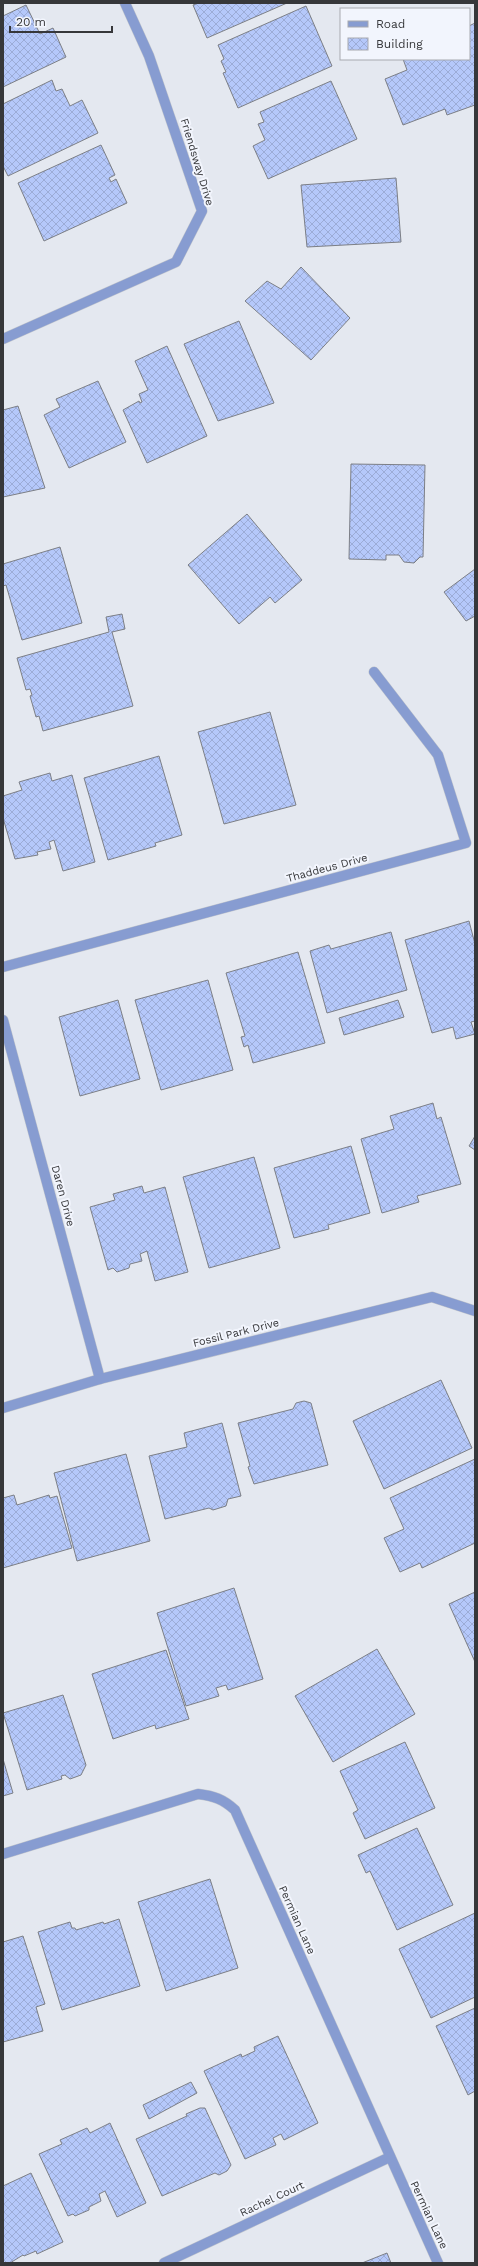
<svg xmlns="http://www.w3.org/2000/svg" width="478" height="2266" viewBox="0 0 478 2266" font-family="'Work Sans',sans-serif">
<style>
.building{fill:url(#building-cross-hatch);stroke:#7c7f86}
.lines{fill:none;stroke-linecap:round;stroke-linejoin:round}
.street-casing{stroke:#c1c5cc;stroke-width:11}
.street{stroke:#879cd1;stroke-width:10}
.labels{text-anchor:middle;dominant-baseline:central;stroke-width:4;stroke-linejoin:round;paint-order:stroke}
.street-label{font-size:11px;fill:#36373a;stroke:#f2f5fd}
</style>
<defs>
<pattern id="building-cross-hatch" width="8" height="8" patternUnits="userSpaceOnUse"><rect width="8" height="8" fill="#b5c8fa"/><path d="M0 0l8 8M0 8l8-8" fill="none" stroke="#9cacd7"/></pattern>
</defs>
<rect width="100%" height="100%" fill="#e4e8f0"/>
<g class="building">
<polygon points="198,3 287,3 207,38 193,5"/>
<polygon points="26,5 40,34 53,28 66,57 3,87 3,16"/>
<polygon points="306,6 332,66 238,108 223,73 226,72 221,61 224,59 218,45"/>
<polygon points="475,23 475,105 447,115 445,109 403,125 385,79 407,70 403,59 469,59 469,26"/>
<polygon points="52,80 56,91 62,89 70,106 82,100 98,133 8,176 3,166 3,104"/>
<polygon points="331,81 357,139 268,179 253,146 265,140 258,124 264,122 260,112"/>
<polygon points="101,145 115,175 109,178 111,182 116,179 127,203 44,241 18,183"/>
<polygon points="396,178 401,242 307,247 301,185"/>
<polygon points="301,267 350,318 311,360 245,301 267,281 281,289"/>
<polygon points="239,321 274,403 218,421 184,344"/>
<polygon points="167,346 207,436 147,463 123,410 139,401 140,403 142,402 139,394 148,390 135,361"/>
<polygon points="98,381 126,442 69,468 44,415 60,407 56,399"/>
<polygon points="18,406 45,488 3,497 3,410"/>
<polygon points="351,464 425,465 423,557 420,557 414,563 404,562 399,555 386,555 386,560 349,559"/>
<polygon points="247,514 302,580 275,603 270,597 239,624 188,565"/>
<polygon points="60,547 82,623 22,640 6,585 3,586 3,564"/>
<polygon points="475,569 475,616 466,621 444,592"/>
<polygon points="122,614 125,629 112,632 133,706 43,731 39,716 36,717 30,696 32,695 30,689 26,690 17,658 109,632 106,617"/>
<polygon points="270,712 296,805 224,824 198,732"/>
<polygon points="159,756 182,835 155,843 156,846 108,860 84,778"/>
<polygon points="50,773 52,781 72,775 95,862 63,871 54,840 49,842 51,849 37,852 38,855 15,859 3,818 3,796 22,790 19,782"/>
<polygon points="469,921 475,944 475,1021 471,1022 475,1034 456,1039 453,1027 432,1033 405,940"/>
<polygon points="391,932 407,990 327,1013 310,951 329,945 331,949"/>
<polygon points="298,952 325,1043 253,1063 248,1045 244,1047 241,1037 245,1036 226,973"/>
<polygon points="208,980 233,1070 161,1090 135,1000"/>
<polygon points="118,1000 140,1079 80,1096 59,1017"/>
<polygon points="398,1000 404,1017 344,1035 339,1018"/>
<polygon points="433,1103 437,1119 441,1117 461,1184 417,1196 419,1202 382,1213 361,1139 394,1129 390,1116"/>
<polygon points="475,1136 475,1150 469,1146"/>
<polygon points="351,1146 370,1213 328,1225 329,1229 294,1238 274,1168"/>
<polygon points="254,1157 280,1248 209,1268 183,1177"/>
<polygon points="142,1186 144,1193 165,1187 188,1272 155,1281 147,1251 140,1254 142,1261 130,1264 129,1268 117,1272 113,1268 108,1270 90,1207 115,1200 113,1194"/>
<polygon points="441,1380 472,1448 384,1489 353,1421"/>
<polygon points="304,1401 311,1403 328,1465 254,1484 248,1467 250,1466 238,1423 293,1409 296,1403"/>
<polygon points="222,1423 241,1496 228,1499 226,1506 213,1510 209,1508 165,1519 149,1456 187,1447 184,1433"/>
<polygon points="126,1454 150,1541 77,1561 54,1473"/>
<polygon points="475,1459 475,1543 422,1568 420,1563 400,1572 384,1538 404,1529 390,1498"/>
<polygon points="14,1495 17,1505 49,1495 50,1498 57,1496 72,1548 3,1568 3,1498"/>
<polygon points="234,1588 263,1679 228,1690 226,1685 216,1688 219,1696 186,1706 157,1613"/>
<polygon points="475,1592 475,1662 449,1604"/>
<polygon points="377,1649 415,1714 333,1762 295,1696"/>
<polygon points="166,1650 189,1719 156,1729 155,1725 113,1739 92,1674"/>
<polygon points="63,1695 86,1765 81,1775 70,1779 65,1775 61,1776 62,1779 27,1790 3,1713"/>
<polygon points="405,1742 435,1808 365,1839 353,1813 358,1810 340,1771"/>
<polygon points="3,1759 13,1793 3,1796"/>
<polygon points="417,1828 453,1905 397,1930 370,1871 366,1873 358,1855"/>
<polygon points="210,1879 238,1968 166,1991 138,1902"/>
<polygon points="475,1913 475,1997 431,2018 399,1949"/>
<polygon points="119,1919 140,1986 62,2010 38,1932 70,1922 72,1928 75,1928 76,1930 103,1922 104,1924"/>
<polygon points="23,1936 45,2004 36,2007 43,2031 3,2042 3,1942"/>
<polygon points="475,2008 475,2091 468,2095 436,2026"/>
<polygon points="278,2036 318,2123 284,2140 281,2134 273,2138 276,2145 245,2159 204,2071 241,2054 242,2057 255,2051 254,2047"/>
<polygon points="191,2082 197,2093 149,2119 143,2105"/>
<polygon points="200,2108 205,2108 231,2165 227,2171 219,2175 215,2173 162,2196 136,2139 187,2116 186,2114"/>
<polygon points="110,2123 146,2203 117,2217 105,2191 99,2194 101,2201 89,2207 89,2210 75,2216 73,2214 68,2216 39,2154 62,2144 60,2140 87,2128 90,2133"/>
<polygon points="31,2173 63,2242 37,2254 36,2251 24,2256 23,2255 10,2263 3,2263 3,2186"/>
<polygon points="387,2253 391,2263 362,2263"/>
</g>
<g class="lines">
<defs>
<g id="street">
<polyline points="3,339 176,262 202,211 149,56 125,3"/>
<polyline points="3,967 466,843 438,755 374,672"/>
<polyline points="3,1020 100,1379"/>
<polyline points="3,1408 100,1379 432,1297 475,1311"/>
<path d="M3,1854l195,-60c16,2 25,5 37,16l203,453"/>
<polyline points="164,2263 390,2157"/>
</g>
</defs>
<use href="#street" class="street-casing"/>
<use href="#street" class="street"/>
</g>
<g class="labels">
<g class="street-label">
<text transform="translate(197 162) rotate(73)">Friendsway Drive</text>
<text transform="translate(327 868) rotate(-15)">Thaddeus Drive</text>
<text transform="translate(63 1196) rotate(75)">Daren Drive</text>
<text transform="translate(236 1333) rotate(-14)">Fossil Park Drive</text>
<text transform="translate(297 1920) rotate(66)">Permian Lane</text>
<text transform="translate(272 2199) rotate(-25)">Rachel Court</text>
<text transform="translate(429 2215) rotate(65)">Permian Lane</text>
</g>
</g>
<rect width="478" height="2266" fill="none" stroke="#36373a" stroke-width="8"/>
<rect x="340" y="8" width="130" height="52" fill="#f2f5fd" stroke="#a7a9af"/>
<rect x="348" y="21" width="20" height="6" fill="#879cd1" stroke="#a7a9af"/>
<text x="376" y="28" font-size="12" fill="#36373a">Road</text>
<rect x="348" y="38" width="20" height="12" fill="url(#building-cross-hatch)" stroke="#a7a9af"/>
<text x="376" y="48" font-size="12" fill="#36373a">Building</text>
<path d="M10 26v6h102v-6" fill="none" stroke="#36373a" stroke-width="2"/>
<text x="16" y="26" font-size="12" fill="#36373a" stroke="#f2f5fd" stroke-width="3" paint-order="stroke">20 m</text>
</svg>
